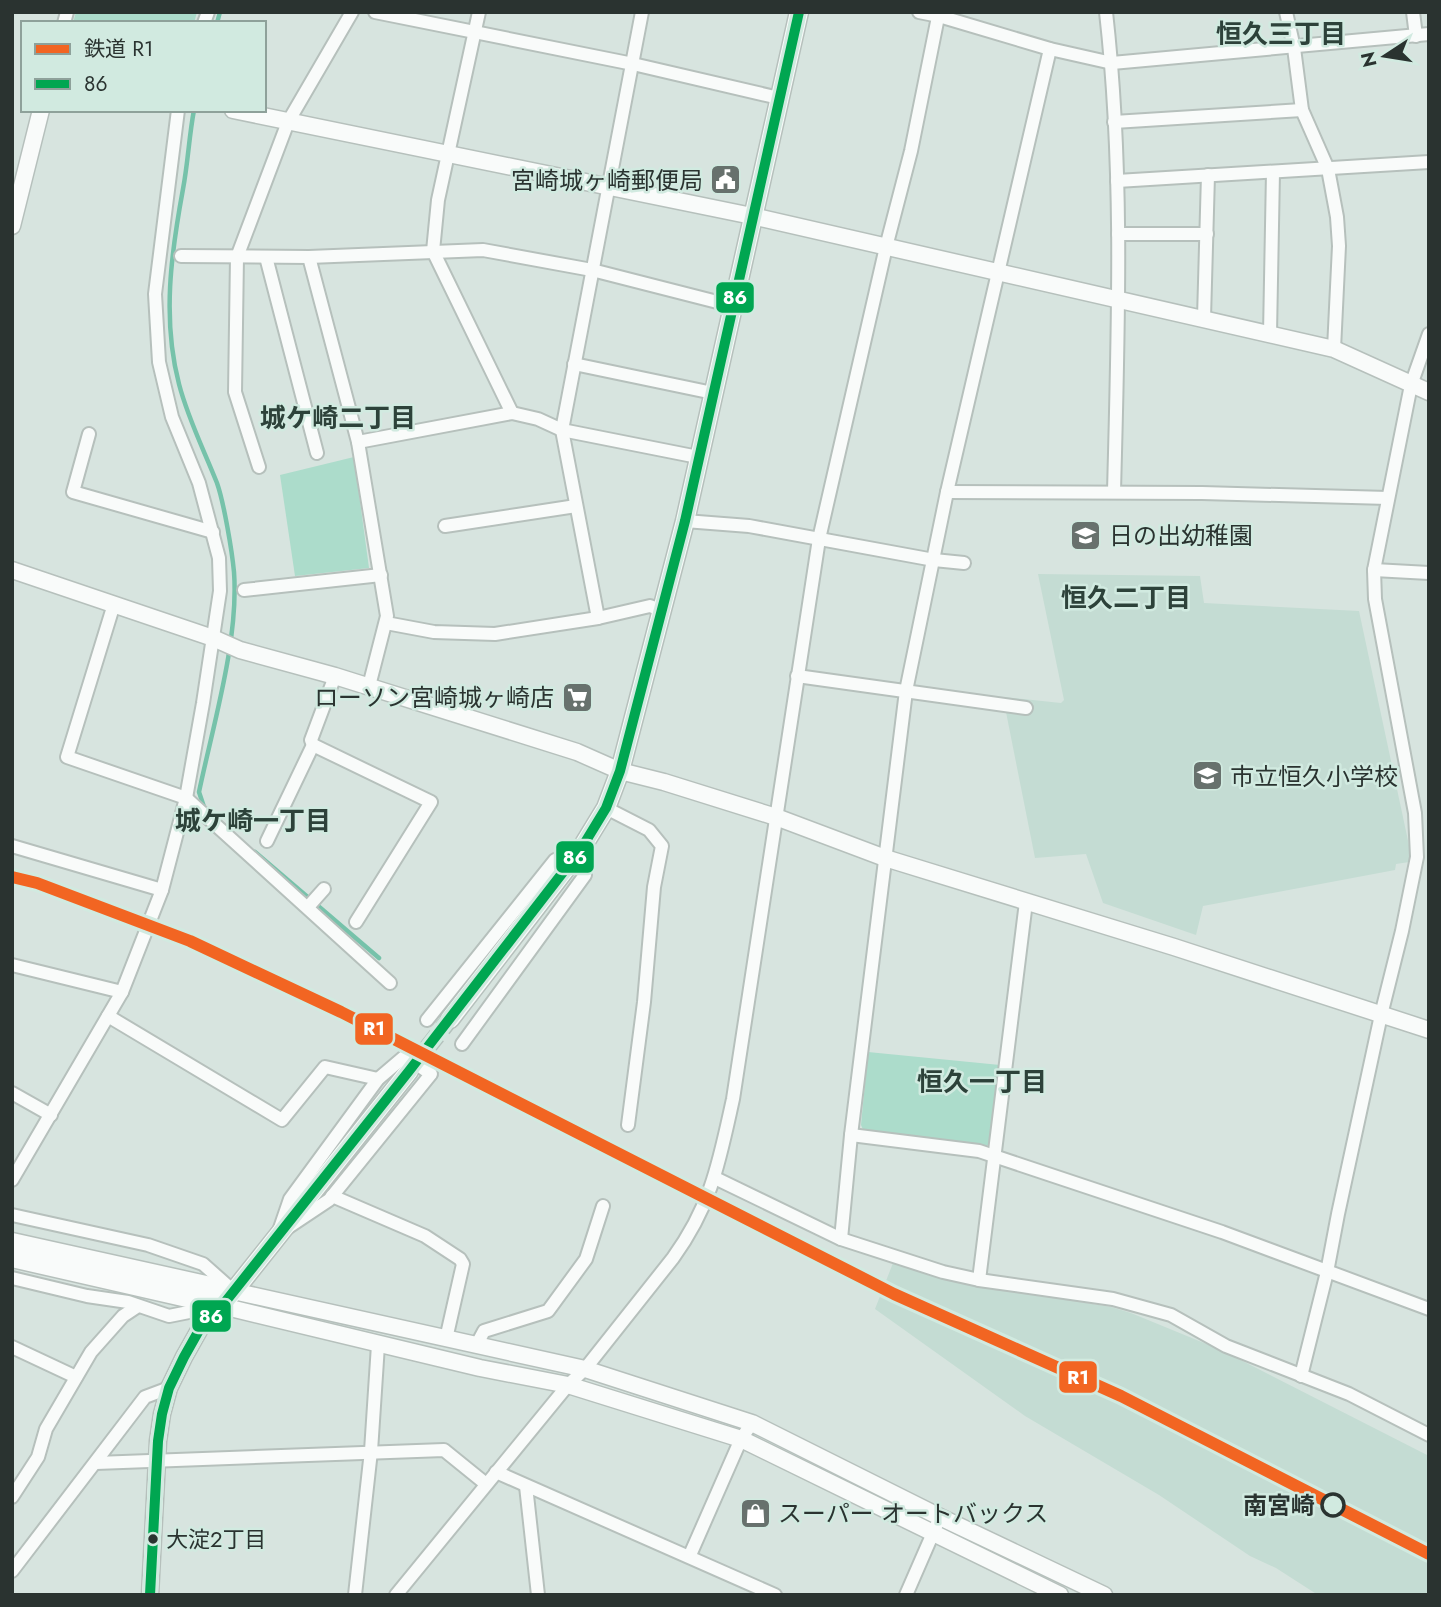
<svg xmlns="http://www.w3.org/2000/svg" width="1441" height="1607" viewBox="0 0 1441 1607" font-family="Jost,'Noto Sans JP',sans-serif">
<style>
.built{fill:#c4dcd3}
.green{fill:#acdccb}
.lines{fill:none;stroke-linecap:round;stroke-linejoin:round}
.stream{stroke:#76c2aa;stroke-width:4.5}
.secondary-tunnel{stroke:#b4c1bc;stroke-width:18;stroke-dasharray:18 9;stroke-linecap:butt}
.minor-casing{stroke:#b6c0bc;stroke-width:16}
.tertiary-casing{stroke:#b6c0bc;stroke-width:19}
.secondary-casing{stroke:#b6c0bc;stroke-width:21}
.minor{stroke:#f9fbfa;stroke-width:12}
.tertiary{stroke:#f9fbfa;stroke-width:16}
.secondary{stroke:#f9fbfa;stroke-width:18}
.bus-1-casing{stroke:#d1eae0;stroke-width:16}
.bus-1{stroke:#00a651;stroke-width:10}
.rail-1-casing{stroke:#d1eae0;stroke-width:18}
.rail-1{stroke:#f26522;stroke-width:12}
.stop-dot{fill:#d1eae0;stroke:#2a3330;stroke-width:3.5}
.bus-dot{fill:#2a3330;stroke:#d1eae0;stroke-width:2.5}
.labels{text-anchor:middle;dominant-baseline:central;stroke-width:5;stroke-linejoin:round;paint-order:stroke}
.bus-label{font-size:22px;fill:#2a3330;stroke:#d1eae0;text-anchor:start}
.poi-label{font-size:24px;fill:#2a3330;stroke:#d1eae0;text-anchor:start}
.stop-label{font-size:24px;font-weight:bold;fill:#2a3330;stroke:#d1eae0;text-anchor:end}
.neighbourhood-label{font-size:26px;font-weight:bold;fill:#2d423a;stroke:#d1eae0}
.line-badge{stroke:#d1eae0;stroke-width:2.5}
.badge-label{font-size:19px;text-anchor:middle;font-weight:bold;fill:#fff}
</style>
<rect width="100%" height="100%" fill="#d7e4df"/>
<g class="built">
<polygon points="1038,574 1200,576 1204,603 1359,611 1410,850 1409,862 1396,864 1395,870 1203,906 1196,935 1103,903 1086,854 1035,858 1003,697 1061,703 1064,700"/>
<polygon points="893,1263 945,1280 1111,1307 1131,1313 1221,1350 1429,1456 1429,1595 1318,1595 1276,1568 1250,1556 1159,1495 1025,1416 875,1309"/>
</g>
<g class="green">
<polygon points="76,12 197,12 194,23 73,23"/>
<polygon points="354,457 369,568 295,576 280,475"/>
<polygon points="868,1052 1000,1065 991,1141 987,1146 864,1132 861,1125"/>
</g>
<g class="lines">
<g class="stream">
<polyline points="217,23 220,12"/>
<path d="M194,110c-5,26 -6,53 -11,79 -12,65 -21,130 -4,195 9,35 25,66 38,99 7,20 15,68 17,89 5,68 -21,153 -35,220l5,15"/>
<polyline points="255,852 379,958"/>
</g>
<polyline class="secondary-tunnel" points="409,1071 450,1019"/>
<defs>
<g id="minor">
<polyline points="375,12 633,64 779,98"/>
<polyline points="479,12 438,200 433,251 512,413"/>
<polyline points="919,12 939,16 1050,49 1112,63 1429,34"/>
<path d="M1106,12c18,160 12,320 8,480"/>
<polyline points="1286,12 1294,48 1302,110 1328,169 1337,217 1339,246 1334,349"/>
<polyline points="1413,12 1416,36"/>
<polyline points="64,23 67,12"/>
<polyline points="204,23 208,12"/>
<polyline points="1114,122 1302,110"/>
<polyline points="1117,181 1429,162"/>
<polyline points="1118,234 1207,234"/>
<polyline points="181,256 309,257 483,250 592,270 733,306"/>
<polyline points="266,257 317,453"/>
<polyline points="309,257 358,442 387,616 369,686"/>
<polyline points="1204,318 1208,175"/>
<polyline points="1270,334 1273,172"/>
<polyline points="574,364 713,393"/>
<polyline points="89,434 73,492 213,532"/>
<polyline points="358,442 512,413 538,419 562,430 698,457"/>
<polyline points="259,467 235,392 237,257 288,122 352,12"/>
<polyline points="947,492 1202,493 1388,498"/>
<polyline points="685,521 749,526 934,560 964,563"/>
<polyline points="445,526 576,506"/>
<polyline points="1374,570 1429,573"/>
<polyline points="244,590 381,575"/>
<polyline points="114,604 67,757 186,798 390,983"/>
<polyline points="598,618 562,430 642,12"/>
<polyline points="386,623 434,632 495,634 598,618 650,606 663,611"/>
<polyline points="335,676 311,740 313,745 431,802 356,922"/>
<polyline points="797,676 1026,708"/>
<polyline points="606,808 649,830 662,846 654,887 644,1002 628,1125"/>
<polyline points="267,841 313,745"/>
<polyline points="12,846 162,890"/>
<polyline points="308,907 324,889"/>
<polyline points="12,965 122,992"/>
<polyline points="108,1016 282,1120 325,1067 378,1079"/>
<polyline points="427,1020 555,860 581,849 585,875 462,1044"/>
<polygon points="405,1056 431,1074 329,1200 278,1234 290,1199 378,1079"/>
<polyline points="12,1093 51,1115"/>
<polyline points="851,1135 979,1151 1222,1232 1429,1309"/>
<polyline points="715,1178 841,1239 943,1272 979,1280 1113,1299 1171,1315 1226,1346 1349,1394 1429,1435"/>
<polyline points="12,1180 122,992 162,890 186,798 203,703 220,591 219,558 199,483 172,417 159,362 155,294 178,110"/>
<polyline points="332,1196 425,1236 460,1259 463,1264 446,1339"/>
<polyline points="12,1215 148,1245 203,1264 230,1288"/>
<polyline points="841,1239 851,1135 906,691 947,492 1050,49"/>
<polyline points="12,1278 87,1296 128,1302 169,1316 214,1307"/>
<polyline points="979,1280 1026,902"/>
<polyline points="476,1346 484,1331 548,1311 586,1259 603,1206"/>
<polyline points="12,1347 76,1377"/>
<polyline points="1301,1376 1327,1272 1338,1214 1381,1015 1402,931 1417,857 1415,813 1375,599 1374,570 1411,385 1429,334"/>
<polyline points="96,1463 444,1450 486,1484"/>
<polyline points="496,1472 775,1595"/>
<polyline points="526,1486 538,1595"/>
<polyline points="12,1497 38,1457 46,1429 91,1352 123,1316 138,1306"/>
<polyline points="690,1555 741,1439 752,1423"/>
<polyline points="12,1571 145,1397 169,1388"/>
<polyline points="355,1595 371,1451 378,1345"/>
<path d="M396,1595l172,-210 17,-16 88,-111c39,-54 46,-96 60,-159l86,-560 67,-292 25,-96 28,-139"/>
<polyline points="906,1595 940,1517"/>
</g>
<g id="tertiary">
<polyline points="233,110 752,216 1334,349 1429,392"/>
<polyline points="12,226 41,110"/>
<polyline points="12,570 213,638 240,650 335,676 577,752 620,771 664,782 776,817 885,858 1174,947 1429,1030"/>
<polyline points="233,1291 585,1369 752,1423 940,1517 1104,1595"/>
<polyline points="150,1595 158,1441 162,1414 169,1388 184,1357 202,1325 222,1306 480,1368 568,1385 741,1439 1060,1595"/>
</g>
<g id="secondary">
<polyline points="450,1019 581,849 606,808 620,771 685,521 799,12"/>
<polyline points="12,1242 233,1291"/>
<polyline points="12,1258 222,1306 409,1071"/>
</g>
</defs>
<use href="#minor" class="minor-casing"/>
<use href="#tertiary" class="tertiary-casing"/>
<use href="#secondary" class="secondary-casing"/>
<use href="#minor" class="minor"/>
<use href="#tertiary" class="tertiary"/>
<use href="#secondary" class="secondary"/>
<defs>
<polyline id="bus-1" points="150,1595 158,1441 162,1414 169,1388 184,1357 202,1325 222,1306 409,1071 581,849 606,808 620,771 685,521 799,12"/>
</defs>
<use href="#bus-1" class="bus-1-casing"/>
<use href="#bus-1" class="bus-1"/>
<defs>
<polyline id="rail-1" points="12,877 37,883 190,941 341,1012 894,1294 1121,1396 1429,1554"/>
</defs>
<use href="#rail-1" class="rail-1-casing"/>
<use href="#rail-1" class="rail-1"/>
</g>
<defs>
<symbol id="civic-square" viewBox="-11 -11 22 22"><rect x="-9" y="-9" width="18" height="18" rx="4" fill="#67716d" stroke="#d1eae0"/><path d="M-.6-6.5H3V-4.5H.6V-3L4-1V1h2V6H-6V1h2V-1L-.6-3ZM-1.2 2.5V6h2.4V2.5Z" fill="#fff"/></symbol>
<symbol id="school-square" viewBox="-11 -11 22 22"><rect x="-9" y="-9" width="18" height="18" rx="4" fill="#67716d" stroke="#d1eae0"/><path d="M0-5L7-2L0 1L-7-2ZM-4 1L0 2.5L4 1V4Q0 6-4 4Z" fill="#fff"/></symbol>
<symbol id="supermarket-square" viewBox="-11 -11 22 22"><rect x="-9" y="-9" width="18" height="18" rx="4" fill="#67716d" stroke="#d1eae0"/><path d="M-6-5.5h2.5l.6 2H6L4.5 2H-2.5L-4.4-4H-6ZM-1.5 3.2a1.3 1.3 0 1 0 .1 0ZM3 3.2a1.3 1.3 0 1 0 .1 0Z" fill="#fff"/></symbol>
<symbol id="shop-square" viewBox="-11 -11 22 22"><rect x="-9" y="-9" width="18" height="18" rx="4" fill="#67716d" stroke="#d1eae0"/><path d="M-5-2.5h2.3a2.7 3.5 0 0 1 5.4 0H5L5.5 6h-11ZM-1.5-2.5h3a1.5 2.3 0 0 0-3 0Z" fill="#fff"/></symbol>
</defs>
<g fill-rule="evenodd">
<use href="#civic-square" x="708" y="162" width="35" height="35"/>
<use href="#school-square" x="1068" y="518" width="35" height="35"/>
<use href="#supermarket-square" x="560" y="680" width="35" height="35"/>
<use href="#school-square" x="1190" y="758" width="35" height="35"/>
<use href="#shop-square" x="738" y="1496" width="35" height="35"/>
</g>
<circle class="stop-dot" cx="1333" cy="1505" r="11"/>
<circle class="bus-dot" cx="153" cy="1539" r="6"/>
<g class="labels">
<g class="bus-label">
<text x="166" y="1539">大淀2丁目</text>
</g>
<g class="poi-label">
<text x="703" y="180" text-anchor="end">宮崎城ヶ崎郵便局</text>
<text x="1109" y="535">日の出幼稚園</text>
<text x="554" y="697" text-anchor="end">ローソン宮崎城ヶ崎店</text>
<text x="1230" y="776">市立恒久小学校</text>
<text x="778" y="1513">スーパー オートバックス</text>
</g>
<g class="stop-label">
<text x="1315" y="1505">南宮崎</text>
</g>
<g class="neighbourhood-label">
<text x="1281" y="34">恒久三丁目</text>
<text x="338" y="418">城ケ崎二丁目</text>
<text x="1126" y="598">恒久二丁目</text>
<text x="253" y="821">城ケ崎一丁目</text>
<text x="982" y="1082">恒久一丁目</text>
</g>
</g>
<g class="line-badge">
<rect x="715" y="281" width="40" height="33" rx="7" fill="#00a651"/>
<rect x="555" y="840" width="40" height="34" rx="7" fill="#00a651"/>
<rect x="354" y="1012" width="40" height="34" rx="7" fill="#f26522"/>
<rect x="191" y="1299" width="41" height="34" rx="7" fill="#00a651"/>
<rect x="1058" y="1360" width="40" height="34" rx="7" fill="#f26522"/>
</g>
<g class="badge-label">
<text x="735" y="304">86</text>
<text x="575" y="864">86</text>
<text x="374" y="1035">R1</text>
<text x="211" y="1323">86</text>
<text x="1078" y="1384">R1</text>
</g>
<rect width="1441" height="1607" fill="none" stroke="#2a3330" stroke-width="28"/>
<rect x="21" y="21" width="245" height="91" fill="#d1eae0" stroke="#8ea19a" stroke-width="2"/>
<rect x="35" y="44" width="35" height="10" fill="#f26522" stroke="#8ea19a" stroke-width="2"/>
<text x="84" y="56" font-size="21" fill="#2a3330">鉄道 R1</text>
<rect x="35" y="79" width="35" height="10" fill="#00a651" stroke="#8ea19a" stroke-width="2"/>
<text x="84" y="91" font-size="21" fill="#2a3330">86</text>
<g transform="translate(1385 56) rotate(258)" stroke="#d1eae0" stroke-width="5" paint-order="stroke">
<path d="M0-5L12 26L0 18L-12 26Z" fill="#2a3330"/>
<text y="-10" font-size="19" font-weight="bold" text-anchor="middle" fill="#2a3330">N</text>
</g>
</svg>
